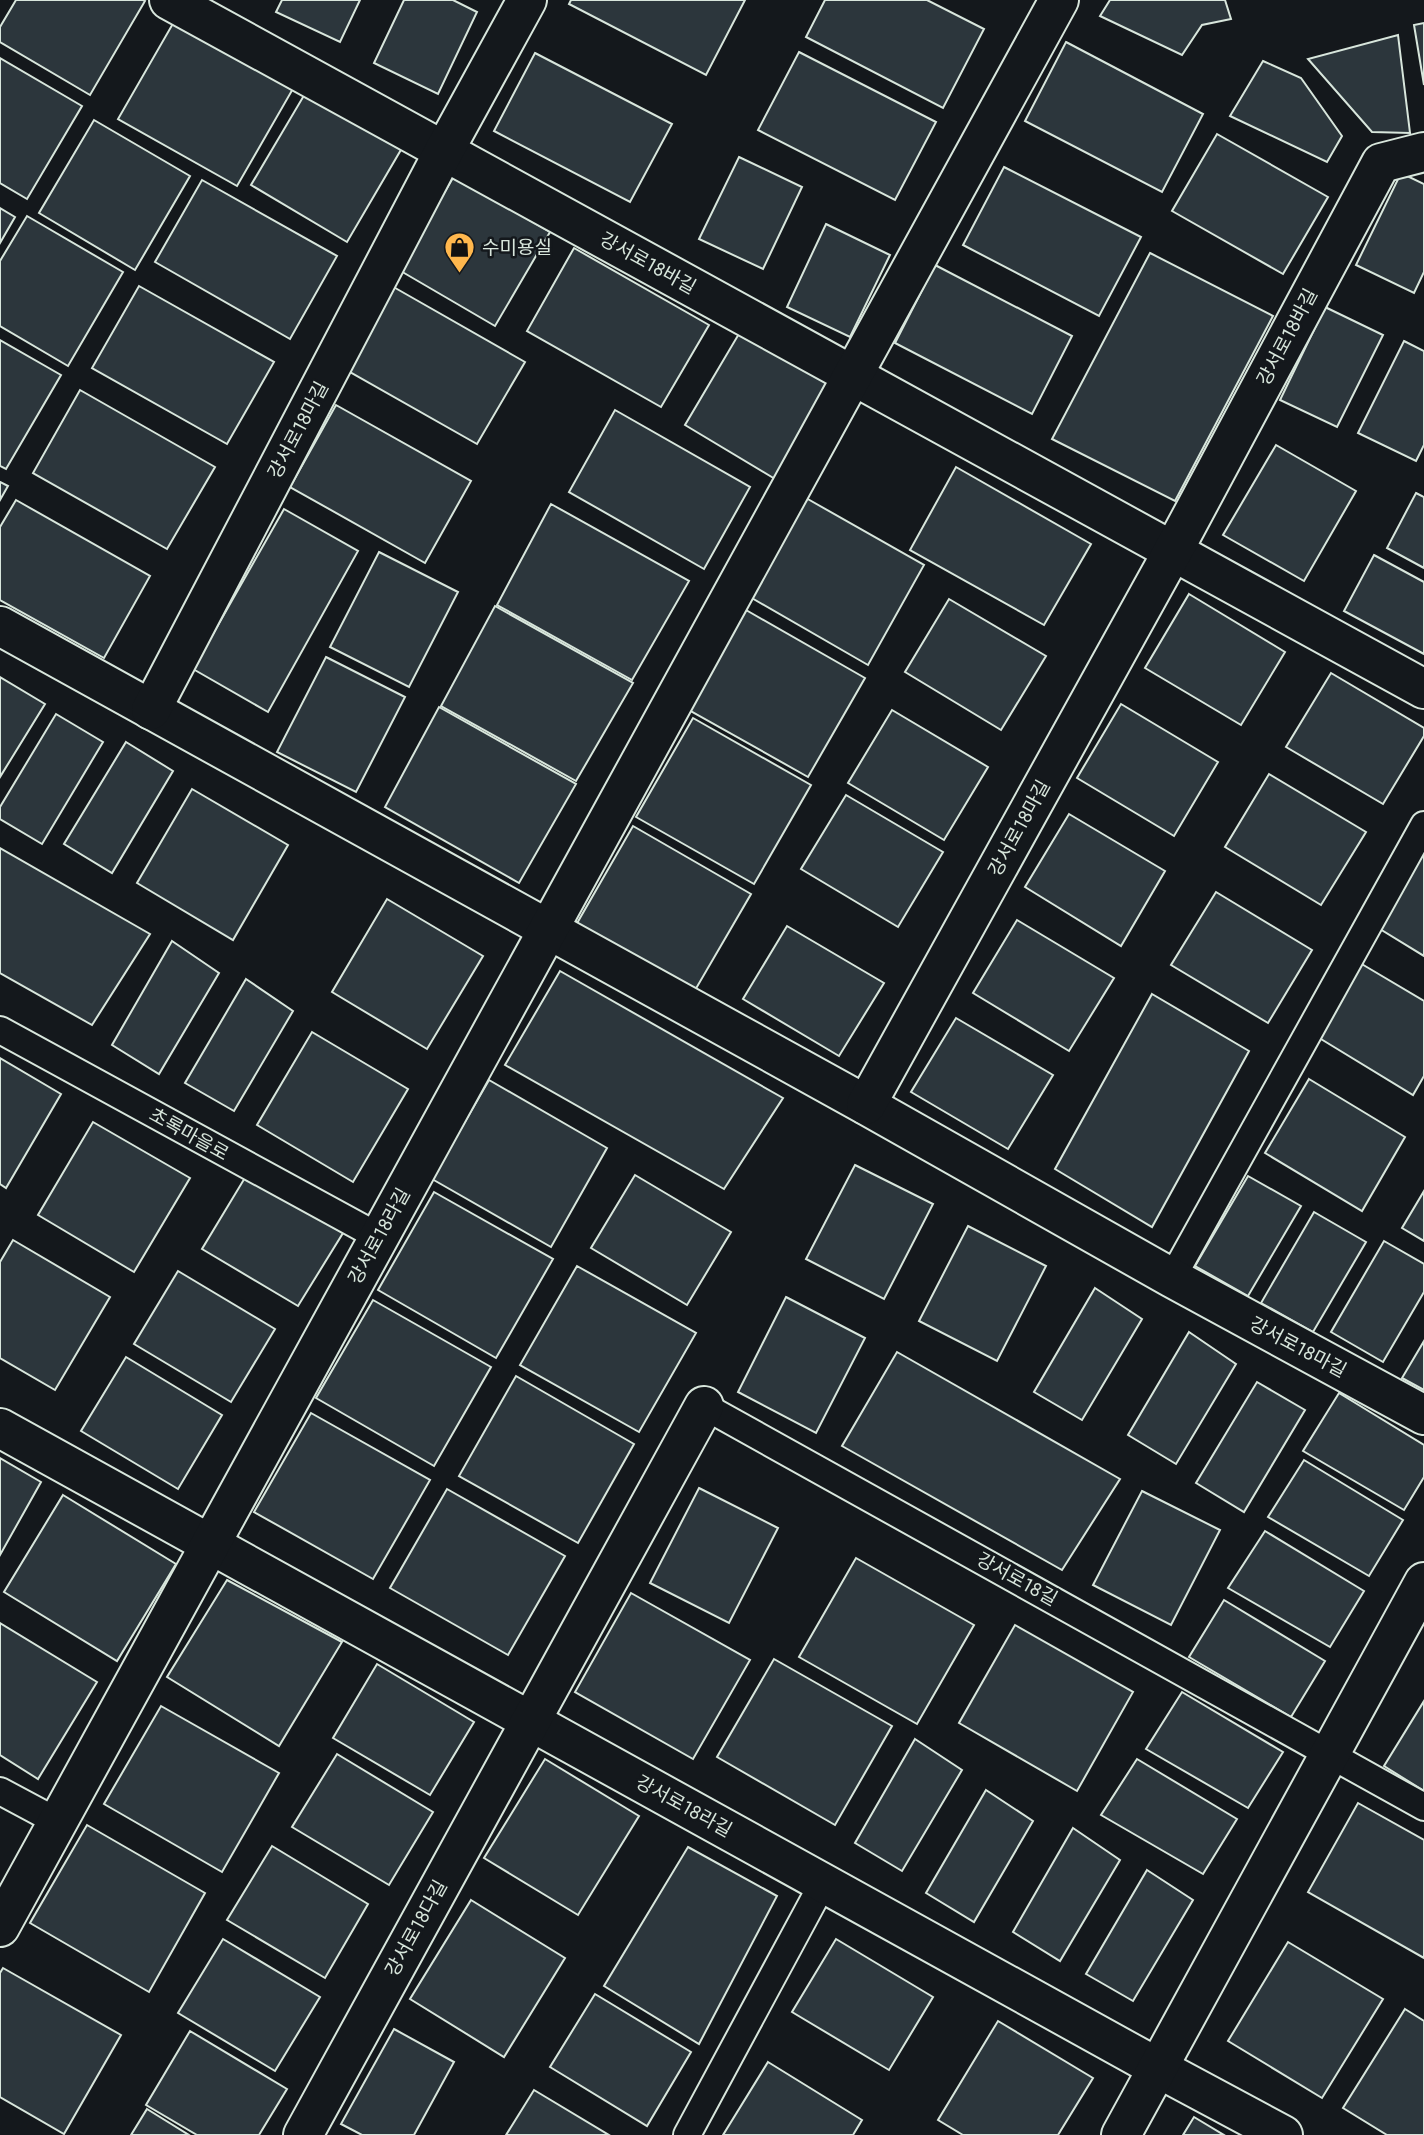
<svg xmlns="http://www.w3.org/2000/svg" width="1424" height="2135" viewBox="0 0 1424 2135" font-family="Jost,'Noto Sans KR',sans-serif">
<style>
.building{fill:#2c363c;stroke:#d8e6dc;stroke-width:2}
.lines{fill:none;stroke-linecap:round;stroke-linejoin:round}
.service-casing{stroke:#d8e6dc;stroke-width:30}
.minor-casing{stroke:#d8e6dc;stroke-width:42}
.service{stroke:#14181c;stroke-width:26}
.minor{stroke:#14181c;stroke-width:38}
.labels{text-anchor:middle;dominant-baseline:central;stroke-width:5;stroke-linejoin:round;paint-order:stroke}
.poi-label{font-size:19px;fill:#d8e6dc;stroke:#14181c;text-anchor:start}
.street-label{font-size:19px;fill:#d8e6dc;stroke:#14181c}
</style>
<rect width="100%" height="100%" fill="#14181c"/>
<g class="building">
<polygon points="16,0 143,0 145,1 90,95 0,42 0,27"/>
<polygon points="282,0 360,0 340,42 276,12"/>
<polygon points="404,0 453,0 477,12 438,94 374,63"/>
<polygon points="571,0 745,0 706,75 569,4"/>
<polygon points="825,0 927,0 984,29 943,108 806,37"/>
<polygon points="1110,0 1225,0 1231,19 1202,25 1182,55 1100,16"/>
<polygon points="175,20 294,87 237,186 118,119"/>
<polygon points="1424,23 1424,85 1414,25"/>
<polygon points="1398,35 1410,133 1372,132 1308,59"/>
<polygon points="1066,42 1203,114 1162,192 1025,121"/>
<polygon points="799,52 936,122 895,200 758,130"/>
<polygon points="535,53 672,124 630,202 494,131"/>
<polygon points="0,58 82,106 27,199 0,183"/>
<polygon points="1263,61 1301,78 1342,136 1327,162 1230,116"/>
<polygon points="306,92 402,148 347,242 251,185"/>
<polygon points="94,120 190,176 135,270 39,213"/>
<polygon points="1217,134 1328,197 1283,274 1172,211"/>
<polygon points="739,157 802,187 763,269 699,239"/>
<polygon points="1004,167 1141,237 1099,316 963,245"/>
<polygon points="1401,173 1424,184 1424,272 1414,293 1356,265"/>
<polygon points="454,176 550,232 495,326 399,270"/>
<polygon points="202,180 337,256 290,339 155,262"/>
<polygon points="0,208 15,217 0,243"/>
<polygon points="27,216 123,272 68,366 0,326 0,261"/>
<polygon points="826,224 890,255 850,337 787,307"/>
<polygon points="574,248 709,325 661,407 527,331"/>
<polygon points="1150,253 1273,316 1175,501 1052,439"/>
<polygon points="935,265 1072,336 1032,414 895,343"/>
<polygon points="390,285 525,362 477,444 343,368"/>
<polygon points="139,286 274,362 227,444 92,368"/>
<polygon points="1325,307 1383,335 1337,427 1280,400"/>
<polygon points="740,332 836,388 780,482 685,425"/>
<polygon points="0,340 61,375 6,469 0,466"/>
<polygon points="1404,341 1424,351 1424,445 1416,461 1358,433"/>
<polygon points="80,390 215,467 167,549 33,473"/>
<polygon points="336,405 471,481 425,563 290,487"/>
<polygon points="615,410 750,487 704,569 569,492"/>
<polygon points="1276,445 1356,491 1304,581 1223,535"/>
<polygon points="956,467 1091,544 1044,625 910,550"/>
<polygon points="0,482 8,486 0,500"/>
<polygon points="1416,493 1424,497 1424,568 1387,548"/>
<polygon points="806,498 924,565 868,665 750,597"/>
<polygon points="16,500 150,576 104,658 0,600 0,527"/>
<polygon points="551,504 689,581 632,680 497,605"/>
<polygon points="284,509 358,551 268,712 193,669"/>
<polygon points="379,552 458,592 409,687 330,647"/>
<polygon points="1374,555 1424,582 1424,654 1344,611"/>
<polygon points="1189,594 1285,652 1241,725 1145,668"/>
<polygon points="949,599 1046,656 1001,730 905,672"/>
<polygon points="495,606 633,683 576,781 441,706"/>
<polygon points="746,610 865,678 808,777 689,710"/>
<polygon points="326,657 405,697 356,792 277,752"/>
<polygon points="1331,673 1424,728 1424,736 1383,804 1286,747"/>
<polygon points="0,677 45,704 0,777"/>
<polygon points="1121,704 1218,762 1174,836 1077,778"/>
<polygon points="439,707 576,784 519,883 385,807"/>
<polygon points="892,710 988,767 944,840 848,783"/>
<polygon points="56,714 103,742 42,844 0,819 0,807"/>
<polygon points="693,718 811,785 754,884 636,817"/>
<polygon points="126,742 173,771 112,873 64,844"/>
<polygon points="1269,774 1366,832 1321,905 1225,847"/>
<polygon points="192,789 288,845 233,940 137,883"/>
<polygon points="846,795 943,852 898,927 801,869"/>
<polygon points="1069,814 1165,871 1121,946 1025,887"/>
<polygon points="633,826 751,894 694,992 576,925"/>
<polygon points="0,848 150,934 92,1025 0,973"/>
<polygon points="1419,853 1424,856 1424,956 1375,926"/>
<polygon points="1216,892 1312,950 1268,1023 1171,965"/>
<polygon points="387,899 483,956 427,1049 332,992"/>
<polygon points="1017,920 1114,978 1069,1051 973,993"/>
<polygon points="787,926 884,983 839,1056 743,999"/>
<polygon points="172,941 219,973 159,1074 112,1045"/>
<polygon points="1360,963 1424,1001 1424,1076 1413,1095 1316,1036"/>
<polygon points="560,971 783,1098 724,1189 505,1065"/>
<polygon points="246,979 293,1011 234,1111 185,1083"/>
<polygon points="1152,994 1249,1051 1152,1227 1055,1169"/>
<polygon points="956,1018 1053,1075 1008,1149 911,1092"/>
<polygon points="312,1032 408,1089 353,1182 257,1125"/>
<polygon points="0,1058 61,1094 6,1188 0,1184"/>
<polygon points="1309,1079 1405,1137 1362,1211 1265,1153"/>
<polygon points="489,1080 607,1148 551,1247 432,1179"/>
<polygon points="93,1122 190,1178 134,1272 38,1215"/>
<polygon points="855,1165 933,1204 884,1299 806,1259"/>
<polygon points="635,1175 731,1232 687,1305 591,1248"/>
<polygon points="246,1176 343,1233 298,1306 202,1249"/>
<polygon points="1248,1176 1301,1206 1248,1296 1195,1266"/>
<polygon points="1424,1191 1424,1241 1402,1228"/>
<polygon points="434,1192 553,1259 496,1358 378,1290"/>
<polygon points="1314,1212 1366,1242 1313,1332 1261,1303"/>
<polygon points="968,1226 1046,1266 997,1361 919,1321"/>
<polygon points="13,1240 110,1297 55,1390 0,1358 0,1262"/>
<polygon points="1384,1241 1424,1264 1424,1292 1383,1362 1331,1332"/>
<polygon points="577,1266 696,1333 639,1432 520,1365"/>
<polygon points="178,1271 275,1329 231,1402 134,1344"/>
<polygon points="1095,1288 1142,1319 1082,1420 1034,1392"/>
<polygon points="786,1297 865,1338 816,1433 738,1392"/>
<polygon points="373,1300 491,1367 434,1466 316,1398"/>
<polygon points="1189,1332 1236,1364 1176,1464 1128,1435"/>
<polygon points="1424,1341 1424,1390 1402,1378"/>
<polygon points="897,1352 1120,1479 1062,1570 842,1446"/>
<polygon points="126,1357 222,1415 178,1489 81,1431"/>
<polygon points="516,1376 634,1444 578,1543 459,1476"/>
<polygon points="1257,1382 1305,1410 1244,1512 1196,1483"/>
<polygon points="1339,1393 1424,1445 1424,1477 1404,1510 1303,1451"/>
<polygon points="311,1413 430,1480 373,1579 254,1512"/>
<polygon points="0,1458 41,1482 0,1555"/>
<polygon points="1304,1460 1403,1520 1369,1576 1268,1517"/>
<polygon points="699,1488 778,1528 729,1623 650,1583"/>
<polygon points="447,1489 565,1556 508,1655 390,1588"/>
<polygon points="1142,1491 1220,1530 1171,1625 1093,1585"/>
<polygon points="63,1495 176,1564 117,1661 4,1592"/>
<polygon points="1265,1531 1364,1591 1330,1647 1228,1588"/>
<polygon points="856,1558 974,1625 917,1724 799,1657"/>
<polygon points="227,1580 342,1642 279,1746 167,1677"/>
<polygon points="631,1593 750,1660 693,1759 575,1692"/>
<polygon points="1224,1600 1325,1661 1291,1717 1189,1657"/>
<polygon points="0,1623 97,1682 38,1779 0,1755"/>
<polygon points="1015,1625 1133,1692 1077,1791 959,1723"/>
<polygon points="774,1659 892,1726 835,1825 717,1757"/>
<polygon points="377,1664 474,1722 430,1795 333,1738"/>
<polygon points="1182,1692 1283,1752 1248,1808 1146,1749"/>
<polygon points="1424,1701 1424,1791 1384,1766"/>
<polygon points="161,1706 279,1773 222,1872 104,1804"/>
<polygon points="915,1739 962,1770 902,1871 855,1843"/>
<polygon points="337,1754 433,1812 389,1885 292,1827"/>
<polygon points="545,1759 639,1816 578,1915 484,1858"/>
<polygon points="1137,1759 1237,1819 1203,1874 1101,1815"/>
<polygon points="986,1790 1033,1821 974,1922 926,1893"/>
<polygon points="1358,1803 1424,1840 1424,1958 1308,1892"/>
<polygon points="87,1825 205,1893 149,1992 30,1923"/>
<polygon points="1073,1828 1120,1860 1060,1961 1013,1932"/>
<polygon points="272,1846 368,1904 325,1978 227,1920"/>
<polygon points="688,1847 777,1896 699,2044 604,1986"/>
<polygon points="1147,1870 1193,1900 1133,2001 1086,1974"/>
<polygon points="471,1900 565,1958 504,2057 410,1999"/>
<polygon points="223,1939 320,1997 275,2071 178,2013"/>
<polygon points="836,1939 933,1997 889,2070 792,2012"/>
<polygon points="1288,1942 1383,1999 1322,2098 1228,2041"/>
<polygon points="3,1968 121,2035 64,2134 0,2097 0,1973"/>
<polygon points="595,1994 691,2052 647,2126 550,2067"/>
<polygon points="1405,2009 1424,2021 1424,2135 1387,2135 1343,2108"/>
<polygon points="998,2021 1093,2078 1058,2135 963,2135 938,2120"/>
<polygon points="394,2029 454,2062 414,2135 362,2135 341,2124"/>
<polygon points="190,2031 287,2089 259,2135 197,2135 146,2105"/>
<polygon points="768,2062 862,2120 853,2135 723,2135"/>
<polygon points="534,2090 609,2135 506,2135"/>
<polygon points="147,2109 189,2135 131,2135"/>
<polygon points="1194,2117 1224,2135 1183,2135"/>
</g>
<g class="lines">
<defs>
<g id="service">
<polyline points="0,1030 379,1237"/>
<polyline points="1172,1278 1424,825"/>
<polyline points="704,1406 1424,1807"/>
<polyline points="0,1791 58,1822"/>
<polyline points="687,2135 823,1883"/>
</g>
<g id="minor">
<polyline points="169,0 1424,689"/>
<polyline points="0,626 866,1105 1172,1278 1424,1415"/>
<polyline points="151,710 444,151 527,0"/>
<polyline points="866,1105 1173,551 1381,163 1424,152"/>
<polyline points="0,1428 1158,2068 1283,2135"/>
<polyline points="0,1927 1059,0"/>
<polyline points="303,2135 704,1406"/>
<polyline points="1121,2135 1424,1582"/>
</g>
</defs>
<use href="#service" class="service-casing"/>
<use href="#minor" class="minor-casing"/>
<use href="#service" class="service"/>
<use href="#minor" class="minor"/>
</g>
<defs>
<symbol id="shop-pin" viewBox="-11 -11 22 30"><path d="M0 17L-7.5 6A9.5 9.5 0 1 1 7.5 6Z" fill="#ffb74d" stroke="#14181c"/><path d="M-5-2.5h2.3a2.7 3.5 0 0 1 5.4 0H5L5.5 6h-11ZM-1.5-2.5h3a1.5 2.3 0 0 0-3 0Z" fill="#111"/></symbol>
</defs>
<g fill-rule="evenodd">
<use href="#shop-pin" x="442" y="230" width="35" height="47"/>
</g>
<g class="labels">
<g class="poi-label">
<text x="482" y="247">수미용실</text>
</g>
<g class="street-label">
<text transform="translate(648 263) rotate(29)">강서로18바길</text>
<text transform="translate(1287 337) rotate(-62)">강서로18바길</text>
<text transform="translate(298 430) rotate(-62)">강서로18마길</text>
<text transform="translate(1019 828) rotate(-61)">강서로18마길</text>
<text transform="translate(189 1134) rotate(29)">초록마을로</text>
<text transform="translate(379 1236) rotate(-61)">강서로18라길</text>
<text transform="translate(1298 1347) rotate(28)">강서로18마길</text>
<text transform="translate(1017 1579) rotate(29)">강서로18길</text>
<text transform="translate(684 1806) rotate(29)">강서로18라길</text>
<text transform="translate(416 1928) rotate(-61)">강서로18다길</text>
</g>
</g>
</svg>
